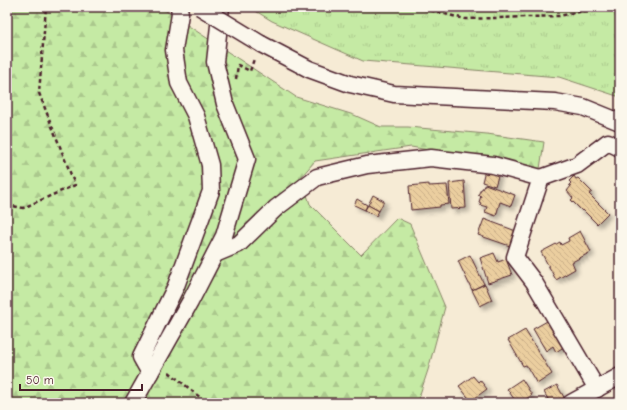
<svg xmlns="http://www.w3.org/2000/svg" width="627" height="410" viewBox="0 0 627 410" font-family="'Comic Neue',sans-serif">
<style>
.forest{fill:url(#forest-firs);stroke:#888468}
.park{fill:url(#park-tufts);stroke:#888468}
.building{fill:url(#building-back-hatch);stroke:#4a1f2b;filter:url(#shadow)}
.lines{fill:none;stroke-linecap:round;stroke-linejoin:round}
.minor-casing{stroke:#4a1f2b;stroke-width:19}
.path{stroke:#4a1f2b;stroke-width:2.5;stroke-dasharray:4 3;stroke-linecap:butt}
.minor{stroke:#fbf7ec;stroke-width:16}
.minor-bridge-casing{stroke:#4a1f2b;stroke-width:19;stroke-linecap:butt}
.minor-bridge{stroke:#fbf7ec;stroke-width:16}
</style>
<defs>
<pattern id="forest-firs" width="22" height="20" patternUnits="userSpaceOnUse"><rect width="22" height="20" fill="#c5eaa4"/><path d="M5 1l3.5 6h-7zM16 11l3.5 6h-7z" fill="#abc88d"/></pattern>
<pattern id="park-tufts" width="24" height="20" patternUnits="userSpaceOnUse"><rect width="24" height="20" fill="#c5eaa4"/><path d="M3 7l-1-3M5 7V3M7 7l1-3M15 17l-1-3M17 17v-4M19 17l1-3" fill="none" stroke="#abc88d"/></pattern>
<pattern id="building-back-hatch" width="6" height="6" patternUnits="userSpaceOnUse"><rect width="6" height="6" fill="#ebce9f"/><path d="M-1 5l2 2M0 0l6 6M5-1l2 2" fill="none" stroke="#cbb089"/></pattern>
<filter id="shadow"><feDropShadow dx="3.5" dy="3.5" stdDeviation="2" flood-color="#0004"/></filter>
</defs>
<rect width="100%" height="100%" fill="#f6ebd5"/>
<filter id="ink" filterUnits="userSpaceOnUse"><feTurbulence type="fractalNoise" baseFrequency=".025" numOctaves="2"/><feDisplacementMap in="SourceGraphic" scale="8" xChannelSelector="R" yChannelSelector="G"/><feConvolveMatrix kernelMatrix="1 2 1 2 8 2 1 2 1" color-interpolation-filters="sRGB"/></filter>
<g filter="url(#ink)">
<polygon class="forest" points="7,7 160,7 296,97 354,115 381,127 408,127 487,134 544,142 540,169 411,147 315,161 301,177 310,204 361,255 397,218 410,224 445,307 428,370 417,403 7,403"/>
<polygon class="park" points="249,7 620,7 620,97 559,77 363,61 272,21"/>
<g class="building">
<polygon points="485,170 499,173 495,186 482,182"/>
<polygon points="574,176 576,179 578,178 592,192 589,194 608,213 597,224 583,210 582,211 571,200 573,198 567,191 571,186 569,185 571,183 569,181"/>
<polygon points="464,181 466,208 451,209 449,183"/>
<polygon points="429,184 429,186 447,185 449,204 440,205 440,207 411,210 409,186"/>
<polygon points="485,184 515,195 511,206 500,202 496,216 485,212 487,207 480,205 481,203 479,202 481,196 478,195 481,189 482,189"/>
<polygon points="373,195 384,201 379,211 368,205"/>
<polygon points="357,199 367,205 365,210 354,205"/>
<polygon points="368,205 379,211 376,216 365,210"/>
<polygon points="484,219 516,231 510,246 478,235"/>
<polygon points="580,231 591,252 572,262 575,269 556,280 541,252 560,242 561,245 569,241 568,238"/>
<polygon points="494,253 498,262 506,259 512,275 488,283 480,258"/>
<polygon points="470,255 484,284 472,290 458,261"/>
<polygon points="485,284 492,300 480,306 472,290"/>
<polygon points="549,320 565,346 556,352 553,346 546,351 533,329"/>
<polygon points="525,330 552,374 537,384 526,365 523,366 508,340"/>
<polygon points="473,376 478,382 480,380 487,389 471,401 459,386"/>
<polygon points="522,379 532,395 520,403 517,403 507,389"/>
<polygon points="557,385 565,399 558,403 550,403 544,392"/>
<polygon points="620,397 620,403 615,403 613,401"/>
</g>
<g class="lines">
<defs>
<g id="minor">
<polyline points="261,44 309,69 350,84 394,94 555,102 583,107 620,122"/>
<polyline points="541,178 577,165 608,142 620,148"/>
<polyline points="215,254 239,244 276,208 317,177 367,165 431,158 493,165 541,178 515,257 534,282 597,389"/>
<polyline points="150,373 141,357 176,286 211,191 210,165 196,116 179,83 174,50 180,14 179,7"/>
<polyline points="133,403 190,302 224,236 247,159 225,104 215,62 221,7"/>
<polyline points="571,403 620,376"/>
</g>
</defs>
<use href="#minor" class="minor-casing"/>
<g class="path">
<polyline points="417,7 465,19 559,16 603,7"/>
<polyline points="236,79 238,65 250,71 254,59"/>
<polyline points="7,205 23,208 75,185 39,93 46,7"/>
<polyline points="169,372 207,403"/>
</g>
<use href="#minor" class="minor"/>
<defs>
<polyline id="minor-bridge" points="200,7 261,44"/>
</defs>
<use href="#minor-bridge" class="minor-bridge-casing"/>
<use href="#minor-bridge" class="minor-bridge"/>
</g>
</g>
<rect width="627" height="410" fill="none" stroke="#fbf7ec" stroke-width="24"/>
<rect x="12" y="12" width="603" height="386" fill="none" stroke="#4a1f2b" stroke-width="1.5" filter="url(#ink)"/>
<path d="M20 384v6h122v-6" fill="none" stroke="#4a1f2b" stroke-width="2"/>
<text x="26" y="384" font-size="12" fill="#4a1f2b" stroke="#fbf7ec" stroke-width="3" paint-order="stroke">50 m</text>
</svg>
